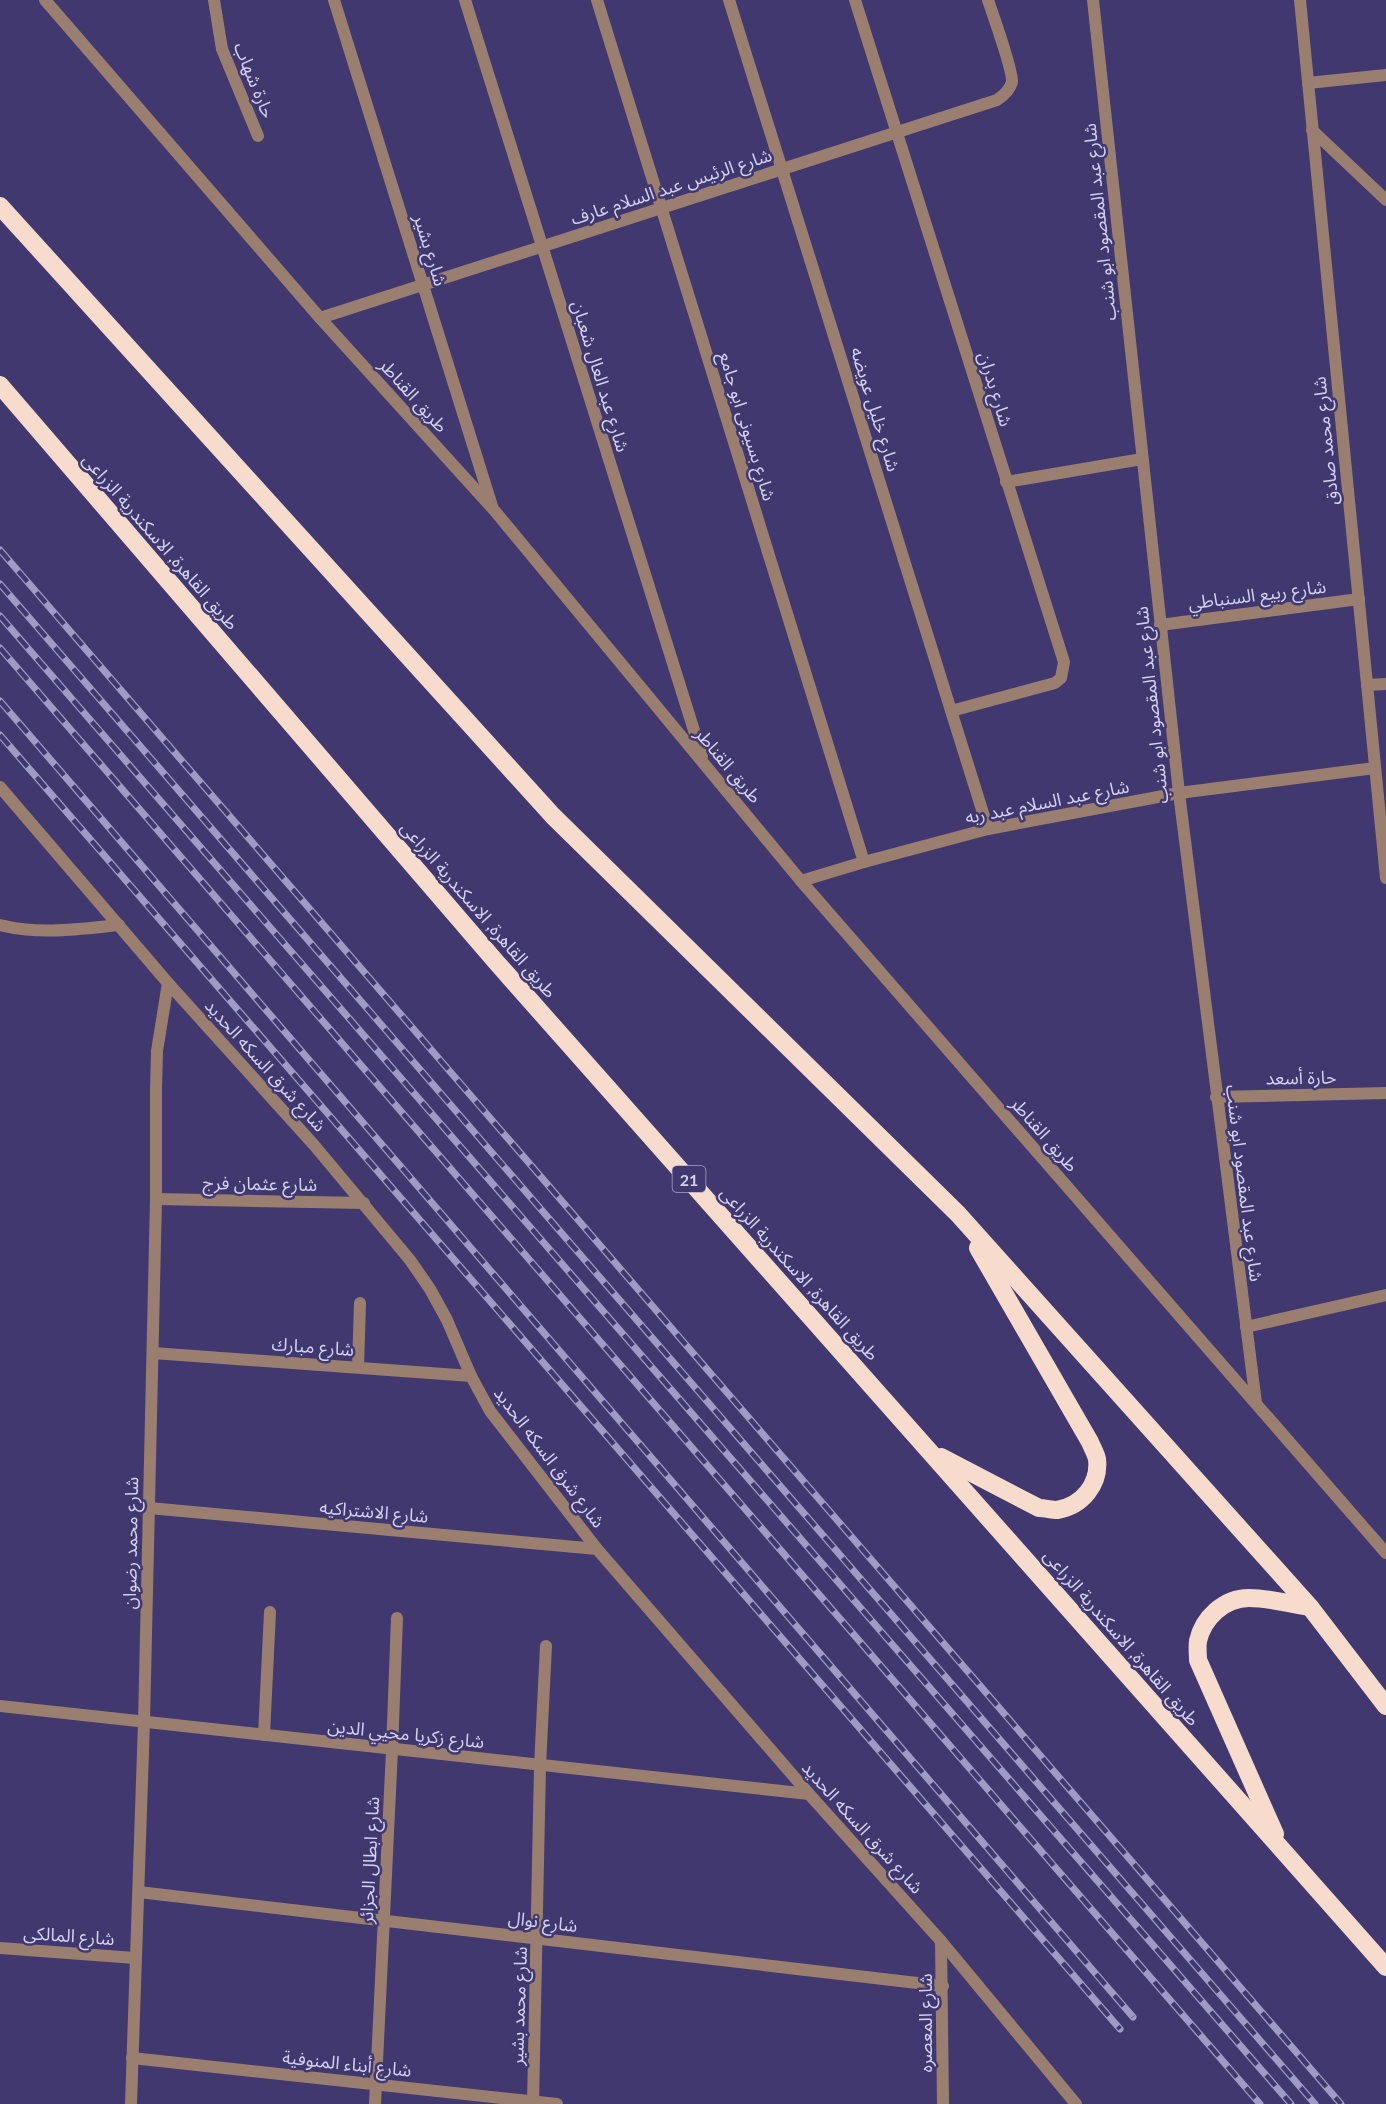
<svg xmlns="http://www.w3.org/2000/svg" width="1386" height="2104" viewBox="0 0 1386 2104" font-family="Lato,'Noto Sans Arabic',sans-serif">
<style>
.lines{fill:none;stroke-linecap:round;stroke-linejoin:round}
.street{stroke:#9a7e70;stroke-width:12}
.highway{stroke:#f7dcce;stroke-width:18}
.rail-casing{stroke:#9f9bc4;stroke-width:7}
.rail{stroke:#40386e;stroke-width:4.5;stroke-dasharray:14;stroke-linecap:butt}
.labels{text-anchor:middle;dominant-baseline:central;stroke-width:5;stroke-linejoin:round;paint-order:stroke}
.shield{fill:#40386e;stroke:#a8a4cb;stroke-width:1.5}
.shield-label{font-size:16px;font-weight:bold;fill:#d4d2f3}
.street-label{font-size:18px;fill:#d4d2f3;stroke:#40386e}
</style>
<rect width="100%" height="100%" fill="#40386e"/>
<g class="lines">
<g class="street">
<polyline points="45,0 320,318 494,510 801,881 1386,1553"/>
<polyline points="214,0 222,49 258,136"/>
<polyline points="334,0 492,506"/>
<polyline points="465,0 702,756"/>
<polyline points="597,0 864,862"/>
<polyline points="729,0 988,829"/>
<polyline points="855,0 1064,662 1061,678 1055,683 951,711"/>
<polyline points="1093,0 1179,793 1256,1403"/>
<polyline points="1300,0 1386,878"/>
<polyline points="1308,83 1386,75"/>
<polyline points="1312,130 1386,200"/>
<path d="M320,318l677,-218c6,-4 13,-10 15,-18 1,-12 -19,-67 -24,-82"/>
<polyline points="1006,482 1142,459"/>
<polyline points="1160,625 1359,599"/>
<polyline points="1367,685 1386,684"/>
<polyline points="0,787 168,983 314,1145 410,1260 430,1289 447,1320 471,1376 490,1411 597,1549 809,1794 941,1941 1076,2104"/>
<polyline points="801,881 864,862 988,829 1179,793 1375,768"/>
<path d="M0,925c40,10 79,4 119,0"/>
<polyline points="1216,1097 1386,1093"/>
<polyline points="156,1199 364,1203"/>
<polyline points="1246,1327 1386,1295"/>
<polyline points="153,1353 471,1376"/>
<polyline points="358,1367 360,1303"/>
<polyline points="149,1508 597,1549"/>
<polyline points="0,1706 809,1794"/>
<polyline points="264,1735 270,1612"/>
<polyline points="139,1892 943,1986"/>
<polyline points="941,1941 943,2104"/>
<polyline points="0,1948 135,1958"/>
<polyline points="132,2058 557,2104"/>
<polyline points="131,2104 144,1722 156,1199 156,1090 157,1051 168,983"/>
<polyline points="375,2104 392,1750 397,1618"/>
<polyline points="533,2104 540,1766 546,1646"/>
</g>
<g class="highway">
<polyline points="0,206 553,816 958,1214 1310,1607 1386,1706"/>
<polyline points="0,385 497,963 1386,1967"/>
<path d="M941,1457l98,51c6,0 13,2 18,2 25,-4 43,-26 40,-51 -1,-5 -5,-12 -7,-17l-112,-194"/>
<path d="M1275,1834l-77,-174c0,-6 -1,-13 0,-19 5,-23 26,-43 51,-43 20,0 41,6 61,9"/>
</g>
<defs>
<g id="rail">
<polyline points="0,550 1341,2104"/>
<polyline points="0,584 1315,2104"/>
<polyline points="0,616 1291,2104"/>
<polyline points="0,648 1260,2104"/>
<polyline points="0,701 1133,2017"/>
<polyline points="0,735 1120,2029"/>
</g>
</defs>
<use href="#rail" class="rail-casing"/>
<use href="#rail" class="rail"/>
</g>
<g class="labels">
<rect class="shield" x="672.5" y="1166" width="33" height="26" rx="4.5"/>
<g class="shield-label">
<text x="689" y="1179">21</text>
</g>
<g class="street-label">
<text transform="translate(255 80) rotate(68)">حارة شهاب</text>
<text transform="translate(671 186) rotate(-18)">شارع الرئيس عبد السلام عارف</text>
<text transform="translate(1099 222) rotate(-96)">شارع عبد المقصود ابو شنب</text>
<text transform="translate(431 250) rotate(73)">شارع بشير</text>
<text transform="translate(601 376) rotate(73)">شارع عبد العال شعبان</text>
<text transform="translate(996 389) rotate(73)">شارع بدران</text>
<text transform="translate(414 395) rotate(48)">طريق القناطر</text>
<text transform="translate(876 409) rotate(73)">شارع خليل عويضه</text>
<text transform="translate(748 426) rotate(73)">شارع بسيونى ابو جامع</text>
<text transform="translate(1325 441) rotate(-96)">شارع محمد صادق</text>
<text transform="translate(161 541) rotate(49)">طريق القاهرة, الاسكندرية الزراعى</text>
<text transform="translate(1257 594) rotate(-7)">شارع ربيع السنباطي</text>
<text transform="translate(1151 705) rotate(-96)">شارع عبد المقصود ابو شنب</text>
<text transform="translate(729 765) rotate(50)">طريق القناطر</text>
<text transform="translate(1047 801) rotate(-11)">شارع عبد السلام عبد ربه</text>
<text transform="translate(479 909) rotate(49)">طريق القاهرة, الاسكندرية الزراعى</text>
<text transform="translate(266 1065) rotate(48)">شارع شرق السكه الحديد</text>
<text transform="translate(1301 1077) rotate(-1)">حارة أسعد</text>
<text transform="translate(1045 1134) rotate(49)">طريق القناطر</text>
<text transform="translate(260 1183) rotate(1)">شارع عثمان فرج</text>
<text transform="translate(1245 1183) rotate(83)">شارع عبد المقصود ابو شنب</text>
<text transform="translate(800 1273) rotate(48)">طريق القاهرة, الاسكندرية الزراعى</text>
<text transform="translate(313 1346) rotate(4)">شارع مبارك</text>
<text transform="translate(550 1457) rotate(53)">شارع شرق السكه الحديد</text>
<text transform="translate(374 1511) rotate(5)">شارع الاشتراكيه</text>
<text transform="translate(130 1543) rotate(-89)">شارع محمد رضوان</text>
<text transform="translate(1122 1637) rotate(49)">طريق القاهرة, الاسكندرية الزراعى</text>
<text transform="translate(406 1733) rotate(6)">شارع زكريا محيي الدين</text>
<text transform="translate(863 1827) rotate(48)">شارع شرق السكه الحديد</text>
<text transform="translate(369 1860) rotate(-87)">شارع ابطال الجزائر</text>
<text transform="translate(543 1921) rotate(7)">شارع نوال</text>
<text transform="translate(69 1935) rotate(4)">شارع المالكى</text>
<text transform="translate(518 2006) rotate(-88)">شارع محمد بشير</text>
<text transform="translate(925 2023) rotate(-90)">شارع المعصره</text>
<text transform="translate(347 2063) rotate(6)">شارع أبناء المنوفية</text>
</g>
</g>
</svg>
